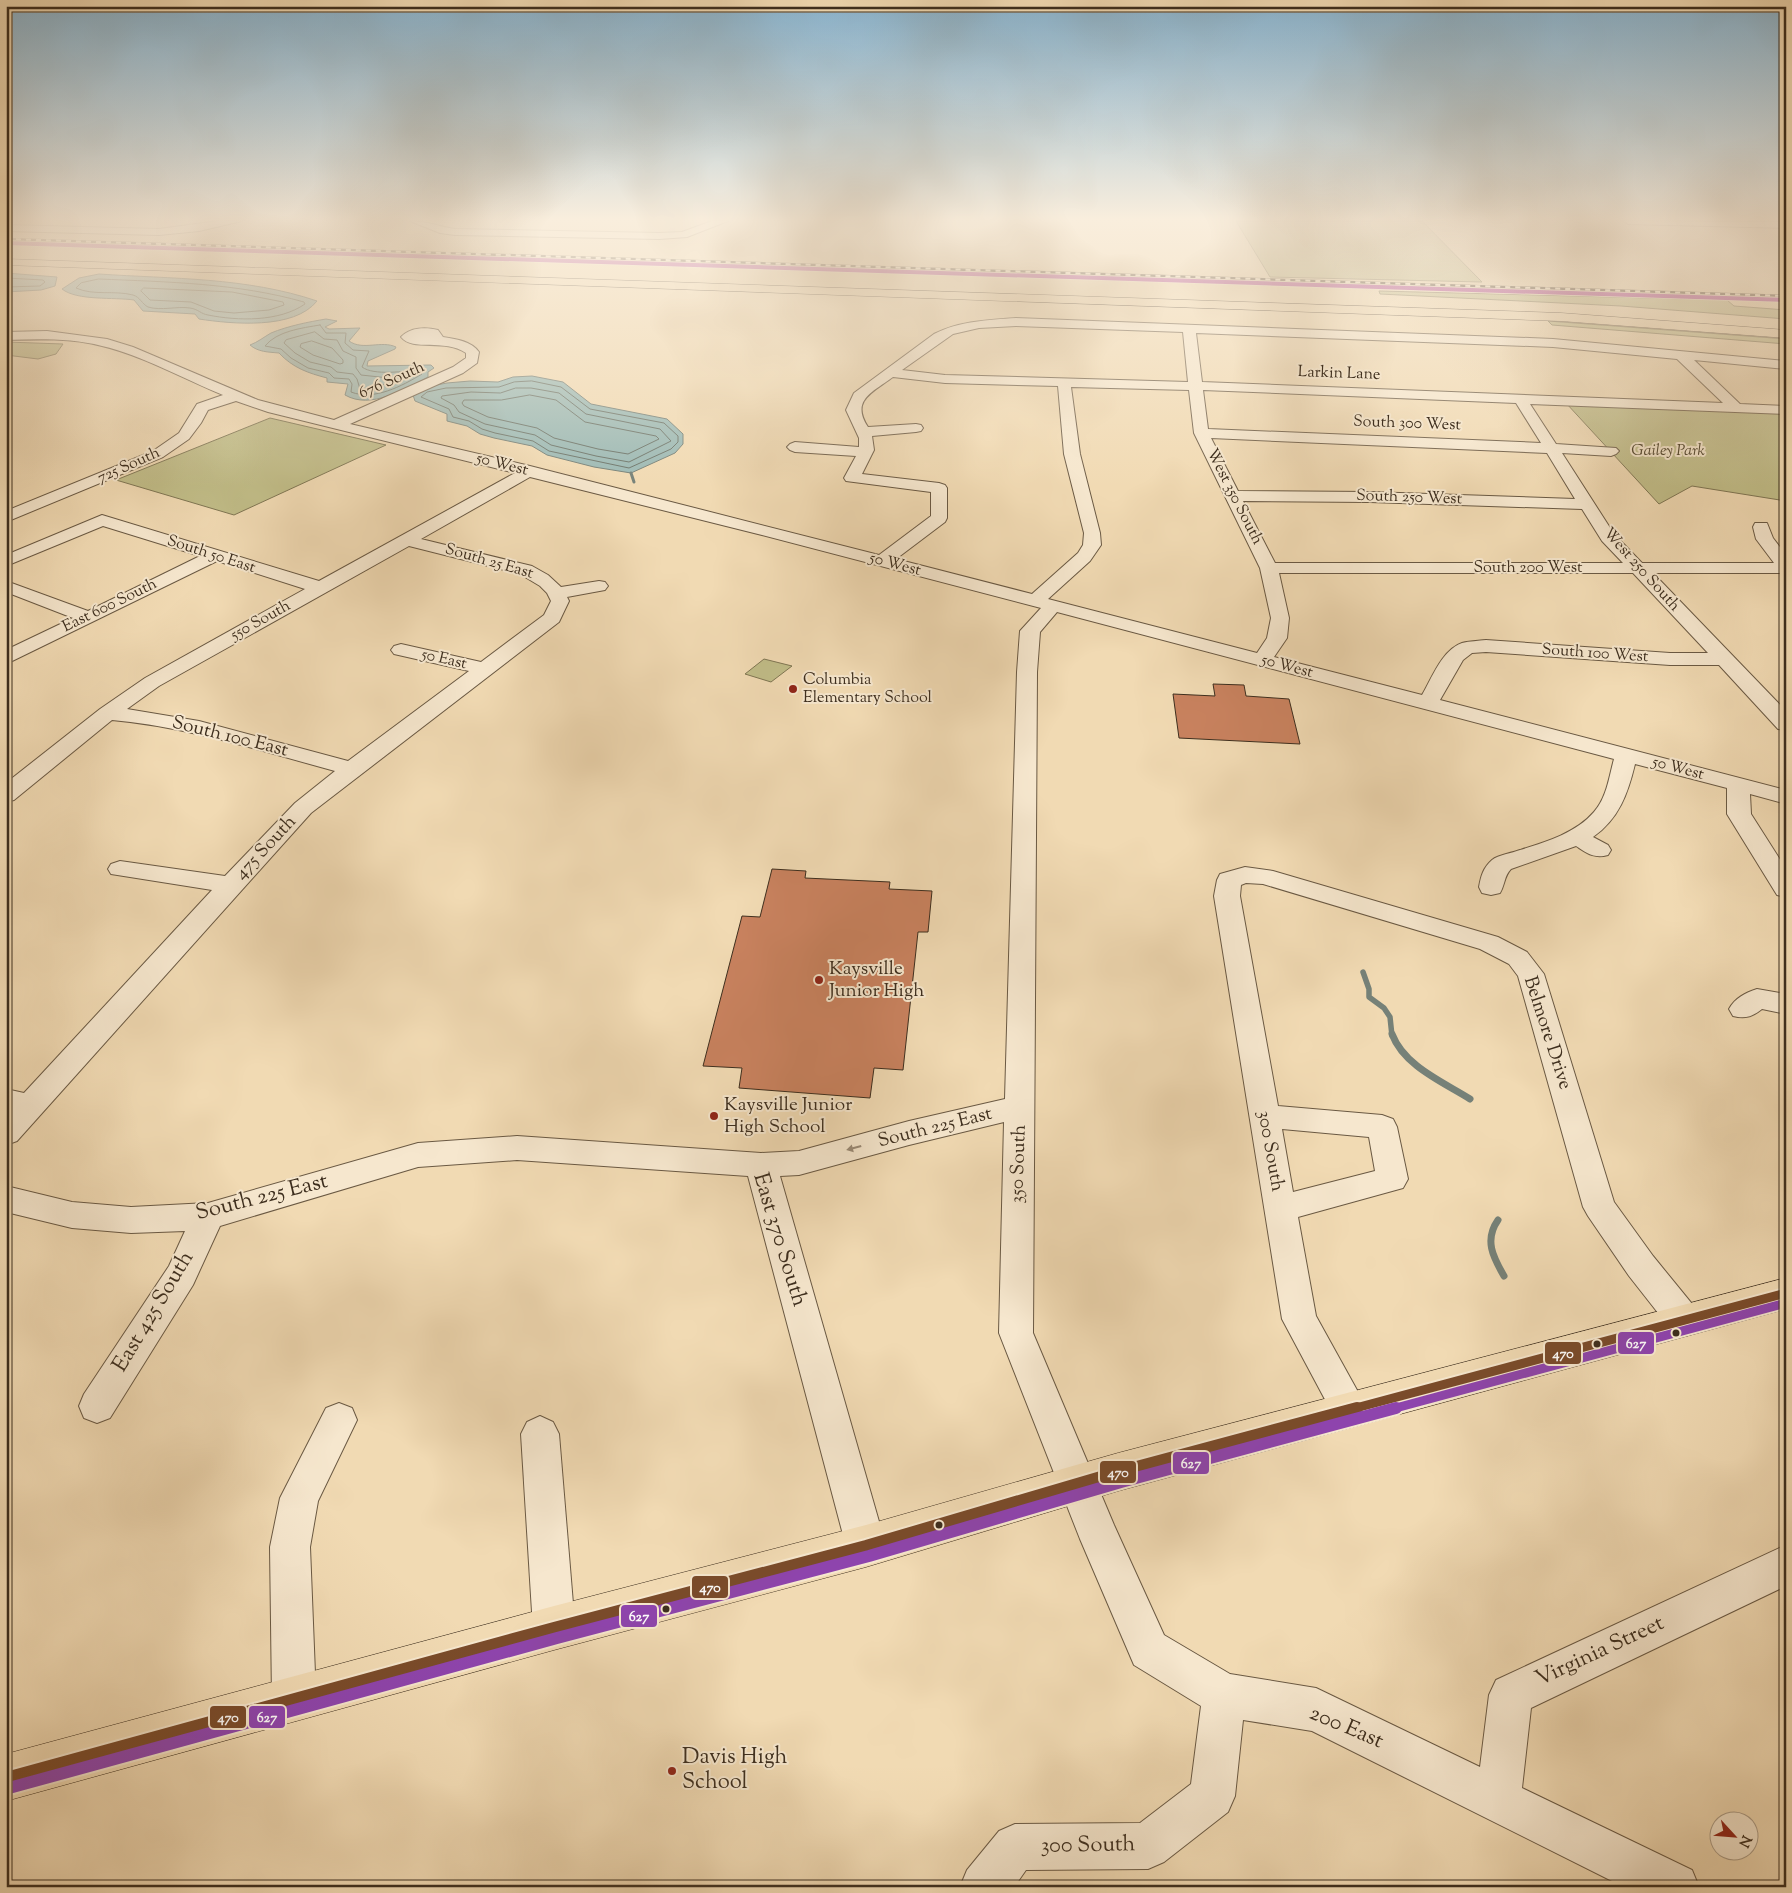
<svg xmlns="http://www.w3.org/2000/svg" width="1792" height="1893" viewBox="0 0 1792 1893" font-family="'Sorts Mill Goudy',serif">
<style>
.green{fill:#c1bd88;stroke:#7f7653}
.water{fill:#9cb9b4;stroke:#768178}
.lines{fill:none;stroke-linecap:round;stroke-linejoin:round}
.shore{stroke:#6c7469;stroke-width:1}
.stream-far2{stroke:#768178;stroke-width:3}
.stream-far1{stroke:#768178;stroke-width:5.5}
.stream{stroke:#768178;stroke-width:7}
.building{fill:#c9825f;stroke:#3d2e1e}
.minor-casing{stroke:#6a5943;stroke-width:2}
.major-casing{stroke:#3d2e1e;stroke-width:1}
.highway-casing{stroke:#3d2e1e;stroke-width:1}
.minor{fill:#f6e7ce;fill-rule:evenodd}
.major{fill:#f1dab3;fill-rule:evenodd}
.highway{fill:#f1dab3;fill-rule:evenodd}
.rail-casing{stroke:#3d2e1e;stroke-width:2.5}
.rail{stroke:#f6e7ce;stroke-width:2;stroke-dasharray:5;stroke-linecap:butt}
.bus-1-far1-casing{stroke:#f6e7ce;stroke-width:13}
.bus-1-casing{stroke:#f6e7ce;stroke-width:16}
.bus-2-far1-casing{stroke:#f6e7ce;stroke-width:13}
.bus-2-casing{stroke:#f6e7ce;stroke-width:16}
.bus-1-far1{stroke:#7a4b2a;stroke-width:9}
.bus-1{stroke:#7a4b2a;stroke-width:12}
.bus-2-far1{stroke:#8e44ad;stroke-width:9}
.bus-2{stroke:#8e44ad;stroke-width:12}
.rail-1-casing{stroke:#f6e7ce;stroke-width:5.5}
.rail-1{stroke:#a4228e;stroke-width:4}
.oneway{fill:#9a8a76}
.poi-dot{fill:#8f2418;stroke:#f6e7ce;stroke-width:2}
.bus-dot{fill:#3d2e1e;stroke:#f6e7ce;stroke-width:2}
.labels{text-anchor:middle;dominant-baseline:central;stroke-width:4;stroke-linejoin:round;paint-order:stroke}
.far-street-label{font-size:16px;fill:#3d2e1e;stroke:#f6e7ce}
.far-park-label{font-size:16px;font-style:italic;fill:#574b33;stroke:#f6e7ce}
.far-poi-label{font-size:16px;fill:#3d2e1e;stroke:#f6e7ce;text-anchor:start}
.street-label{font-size:19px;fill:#3d2e1e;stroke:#f6e7ce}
.poi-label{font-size:19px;fill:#3d2e1e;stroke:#f6e7ce;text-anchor:start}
.near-street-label{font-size:22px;fill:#3d2e1e;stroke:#f6e7ce}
.near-poi-label{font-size:22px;fill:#3d2e1e;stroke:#f6e7ce;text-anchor:start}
.line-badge{stroke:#f6e7ce;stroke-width:2}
.badge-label{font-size:14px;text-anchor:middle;font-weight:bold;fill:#fff}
</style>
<rect width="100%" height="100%" fill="#f1dab3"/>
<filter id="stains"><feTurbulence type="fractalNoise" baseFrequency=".004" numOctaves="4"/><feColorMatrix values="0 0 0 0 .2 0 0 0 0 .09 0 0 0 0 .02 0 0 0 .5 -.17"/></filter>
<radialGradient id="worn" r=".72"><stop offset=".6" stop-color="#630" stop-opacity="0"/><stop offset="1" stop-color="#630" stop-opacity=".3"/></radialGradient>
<g class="green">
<polygon points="1236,221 1422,221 1482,282 1270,277"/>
<polygon points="1379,291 1727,300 1734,306 1786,310 1786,319 1621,306 1380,294"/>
<polygon points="1548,321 1786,339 1786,344 1552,325"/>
<polygon points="6,342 63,344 56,354 38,359 6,355"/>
<polygon points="1566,403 1786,412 1786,501 1692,486 1659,504"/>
<polygon points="270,418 386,445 234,515 116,480"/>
<polygon points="764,659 792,666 771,682 745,674"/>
</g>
<g class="water">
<polygon points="6,273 57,277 55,286 41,290 6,292"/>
<path d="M99,274c73,5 147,3 218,27 -23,29 -85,23 -118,18l-4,-5 -52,-3 -9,-11c-20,-3 -57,1 -72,-11l17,-11z"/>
<path d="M326,319l11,2 -12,6 4,2 31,-1 -11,13c14,10 32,-1 47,6l-1,2 -27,12 -1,5 64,-1 3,3 -6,4v5c-24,12 -57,33 -83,18l3,-11 -21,-2v-4c-19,-5 -34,-10 -48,-25 -11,-1 -21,-1 -29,-8 8,-3 14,-8 21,-12 17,-7 37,-11 55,-14z"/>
<polygon points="532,376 563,382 591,404 667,419 683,434 683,444 675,453 631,473 594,467 547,455 532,446 494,438 480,434 467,426 447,421 447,414 415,401 413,395 426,387 447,383 470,381 498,382 513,377"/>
</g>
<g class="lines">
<g class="shore">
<polyline points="6,278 43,280 45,282 40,286 6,287"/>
<path d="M99,279c69,3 138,4 205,23l1,2c-26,18 -67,17 -97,11 -7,-1 -10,-6 -18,-7 -13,-2 -29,3 -42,-1 -6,-3 -8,-10 -15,-12 -19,-5 -39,1 -57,-7l5,-5z"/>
<polygon points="144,288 232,292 283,302 284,305 269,310 234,313 214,311 191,302 150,300 141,291"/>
<path d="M320,325l6,8h20l-1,10 8,7 16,1 -7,16c12,9 43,4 58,3l2,4c-20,12 -48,27 -71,18l1,-8 -3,-5 -15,-1 -5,-5 -21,-5 -17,-10 -10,-9 -16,-3c12,-15 37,-18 55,-21z"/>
<polygon points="315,332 324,339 337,340 343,351 356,357 356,368 361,375 389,378 390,382 373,388 360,389 357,379 353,374 337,372 331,367 310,362 295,353 284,343 286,340"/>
<polygon points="312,341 332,348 343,360 343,363 340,364 313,355 300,347 301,344"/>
<polygon points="532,381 561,387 590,409 664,423 678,436 678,442 671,449 629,468 549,451 533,441 495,433 482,429 469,421 453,417 449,409 421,397 427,392 446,388 499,387 514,382"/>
<polygon points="516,388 531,388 559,393 586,414 660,429 671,441 629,462 596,456 551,445 535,435 485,424 459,412 454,405 441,398 442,396 471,392 500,393"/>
<polygon points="530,395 556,400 585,422 656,436 659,439 628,454 598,449 554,438 537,428 488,417 464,406 462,403 464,400 501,400"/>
</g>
<polyline class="stream-far2" points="631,473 634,482"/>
<polyline class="stream-far1" points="1363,972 1369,989 1369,997 1384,1008 1390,1017 1392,1036"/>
<g class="stream">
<path d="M1392,1034c12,32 51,48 78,65"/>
<path d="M1498,1220c-14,20 -5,37 6,56"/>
</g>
</g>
<g class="building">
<polygon points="1213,684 1244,685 1246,696 1289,699 1300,744 1179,738 1173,694 1215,696"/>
<polygon points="772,869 806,871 805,878 890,882 889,889 932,891 928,932 918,932 903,1070 874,1068 870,1098 739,1088 742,1068 703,1066 742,916 760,917"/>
</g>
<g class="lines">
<defs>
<g id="minor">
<polygon points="218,221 242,221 199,231 159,235 6,231 6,225 159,229"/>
<path d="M410,221c18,0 29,6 45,8l204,4 23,-1 30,-11h16l-41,16 -28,2 -204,-4 -15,-2z"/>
<polygon points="1623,221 1786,222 1786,228 1628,224"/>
<path d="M1016,318l537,21 233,22v8l-92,-9 46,44 46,2v8l-256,-10 26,40 60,4 3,3 -3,3 -5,2 -49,-3 52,81 28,29h132l-18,-24 -3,-12 2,-4h12l6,15 13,17v18h-133l133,138v19l-8,-1 -59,-64h-49l-184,-13 -14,1 -9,7 -23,40 346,90v14l-36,-10 1,20 35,55v28l-9,-2 -50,-81v-26l-92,-24c-7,29 -16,55 -42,73l15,8 3,5 -3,5c-14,4 -21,-2 -32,-9l-65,23c-7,7 -6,16 -11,24l-9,2 -9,-2 -3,-6c2,-11 4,-19 13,-27 6,-5 20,-7 28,-10 26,-8 56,-17 74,-38 13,-15 15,-35 20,-53l-557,-147 -17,20 -3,40 -4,661 81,192 50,110 66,39 86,14 164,79 9,-72 7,-15 290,-135v41l-255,122 -9,80 170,82 7,17h-75l-312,-156 -69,-11 -8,76 -7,16 -64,50 -16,7 -122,1 -12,17h-54l7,-17 32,-39 16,-7 125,-1 51,-39 10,-78 -67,-41 -54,-126 -81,-206 5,-211 -95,23 -110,30 -19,1 106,370 -6,14 -14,6 -14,-6 -6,-14 -98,-370 -231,-16 -99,7 -198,59 -27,59 -83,133 -13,5 -13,-5 -5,-12 5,-12 85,-128 16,-35 -54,2 -59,-5 -66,-16v-26l66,16 59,5 77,-4 210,-60 99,-7 244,17 38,-2 110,-30 96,-22 12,-427 3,-41 21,-23 -279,-73 -232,-58 -109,62 111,27 16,9 13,12 38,-6 6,1 3,4 -3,4 -38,7 2,4 -10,21 -248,191 -294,328 -11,4v-56l18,4 188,-203 -101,-16 -3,-5 3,-5 9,-3 105,15 70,-73 40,-32c-74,-20 -146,-44 -223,-51l-98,80 -8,2v-19l94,-74 45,-31 160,-89 -88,-28 -211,103v-14l67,-32 -67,-26v-11l82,30 112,-55 -97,-30 -97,40v-11l96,-40 217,66 196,-108 -247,-61 -32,-11 -28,9 -7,13 -12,16 -26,18 -157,65v-11l147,-60 26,-18 18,-29 26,-9c-37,-15 -82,-40 -121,-49 -31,-8 -64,-7 -96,-6v-8l41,-1 60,8 26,8 125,53 76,20 119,-53 13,-9v-5c-22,-15 -53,-1 -65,-16 9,-10 25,-10 37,-7l5,7c13,2 28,4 36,15l-2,11 -14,10 -113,51 180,42 349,89 52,-39v-24l-85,-11 -2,-3 12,-22 -61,-4 -5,-2 -3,-3 3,-3 5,-2 64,5v-9l-13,-28 8,-17 80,-59c25,-13 54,-14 82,-16zM1016,326l167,6 5,50 -243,-7 -43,-5 51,-36 26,-6zM1196,333l357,14 124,12 46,44 -521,-21zM893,377l52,6 113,3 6,68 20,79 -1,12 -5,8 -46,41 -136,-35 49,-37 2,-4v-30l-2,-3 -6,-2 -77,-9 12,-24 -2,-14 44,-4 5,-1 2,-3 -2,-3 -5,-1 -48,3c-18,-27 5,-35 25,-50zM1071,387l118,3 5,43 66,135 11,50 -4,20 -10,15 -209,-54 42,-38 11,-16 -1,-12 -20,-79zM1203,390l313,13 25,40 -333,-14zM1211,438l336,15 28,46 -205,-7 -132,-1zM1243,501l127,1 212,7 20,32 21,22h-348zM409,546l111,28 20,12 7,7 4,8 -7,14 -63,47 -80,-18 -7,2 -3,4 3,4 75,17 -121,90 -149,-40 -72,-12 32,-23zM1279,573h354l75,80h-38l-184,-13c-8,1 -16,1 -24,3 -20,7 -30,35 -40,52l-148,-38 13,-19 2,-20z"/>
<path d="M1245,867l28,4 225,66 29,15 17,22 70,228 39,54 44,54 5,11 -5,11 -12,4 -12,-4 -44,-56 -41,-60 -5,-9 -65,-231 -9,-12 -29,-15 -217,-65 -17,-1 -5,2 -1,11 38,210 104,9 11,4 4,8 11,52 -5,9 -105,29 18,99 52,94 -5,12 -13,5 -13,-5 -55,-103 -68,-423 3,-16 3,-6zM1282,1129l87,8 6,34 -82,21z"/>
<path d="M1757,989l29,5v20l-24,-5c-10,8 -17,10 -29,7l-4,-7c6,-11 16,-16 28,-20z"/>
<polygon points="339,1403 352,1408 357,1420 318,1501 310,1547 316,1699 309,1714 294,1721 279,1714 272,1699 270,1547 280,1498 326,1408"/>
<polygon points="540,1416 553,1422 559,1434 575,1628 569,1643 554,1649 539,1643 533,1628 521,1434 527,1422"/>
</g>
<polygon id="major" points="1786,1278 1786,1309 1118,1491 866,1567 554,1650 6,1801 6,1754 554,1606 866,1525 1118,1453"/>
<polygon id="highway" points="6,259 1561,313 1786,330 1786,338 1561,321 6,265"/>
</defs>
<use href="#minor" class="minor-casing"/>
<use href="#major" class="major-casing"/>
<use href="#highway" class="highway-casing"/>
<use href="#minor" class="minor"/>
<use href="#major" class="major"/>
<use href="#highway" class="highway"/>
<defs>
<polyline id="rail" points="6,239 1786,296"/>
</defs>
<use href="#rail" class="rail-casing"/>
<use href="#rail" class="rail"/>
<defs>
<polyline id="bus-1-far1" points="1352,1409 1786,1293"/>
<polyline id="bus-1" points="6,1778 554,1628 866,1546 1118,1472 1357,1408"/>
<polyline id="bus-2-far1" points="1392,1409 1786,1303"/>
<polyline id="bus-2" points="9,1788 557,1638 869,1556 1121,1482 1396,1408"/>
</defs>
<use href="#bus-1-far1" class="bus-1-far1-casing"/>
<use href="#bus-1" class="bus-1-casing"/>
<use href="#bus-2-far1" class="bus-2-far1-casing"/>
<use href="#bus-2" class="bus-2-casing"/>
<use href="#bus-1-far1" class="bus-1-far1"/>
<use href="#bus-1" class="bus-1"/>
<use href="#bus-2-far1" class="bus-2-far1"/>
<use href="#bus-2" class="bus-2"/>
<defs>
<polyline id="rail-1" points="6,243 1786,300"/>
</defs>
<use href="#rail-1" class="rail-1-casing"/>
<use href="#rail-1" class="rail-1"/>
</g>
<defs><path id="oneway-solid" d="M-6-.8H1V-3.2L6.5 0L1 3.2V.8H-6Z" transform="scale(1.25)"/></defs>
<use class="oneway" href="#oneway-solid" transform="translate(854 1148) rotate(165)"/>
<linearGradient id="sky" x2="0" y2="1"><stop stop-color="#89b6d3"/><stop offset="0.45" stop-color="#f9eedd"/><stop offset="1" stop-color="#f9eedd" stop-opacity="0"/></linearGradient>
<rect width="1792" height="487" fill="url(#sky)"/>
<g class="poi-dot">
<circle cx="793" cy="689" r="5"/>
<circle cx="819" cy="980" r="5"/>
<circle cx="714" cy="1116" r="5"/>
<circle cx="672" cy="1771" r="5"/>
</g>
<g class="bus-dot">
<circle cx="1676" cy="1333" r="4.5"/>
<circle cx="1597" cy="1344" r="4.5"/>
<circle cx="939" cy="1525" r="4.5"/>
<circle cx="666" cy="1609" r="4.5"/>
</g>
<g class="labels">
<g class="far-street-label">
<text transform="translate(1339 374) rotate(2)">Larkin Lane</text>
<text transform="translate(392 381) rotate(-24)">676 South</text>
<text transform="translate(1407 424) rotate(2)">South 300 West</text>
<text transform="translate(502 465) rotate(14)">50 West</text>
<text transform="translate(129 466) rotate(-24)">725 South</text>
<text transform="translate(1234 497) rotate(63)">West 350 South</text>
<text transform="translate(1409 498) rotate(2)">South 250 West</text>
<text transform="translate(211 555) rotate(18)">South 50 East</text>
<text transform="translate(489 562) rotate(16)">South 25 East</text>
<text transform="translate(895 565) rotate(15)">50 West</text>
<text x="1528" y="568">South 200 West</text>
<text transform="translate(1641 570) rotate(48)">West 250 South</text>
<text transform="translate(110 606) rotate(-26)">East 600 South</text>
<text transform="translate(261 621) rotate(-29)">550 South</text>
<text transform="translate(1595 654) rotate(4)">South 100 West</text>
<text transform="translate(444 660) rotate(13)">50 East</text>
<text transform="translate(1287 667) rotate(15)">50 West</text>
<text transform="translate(1678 769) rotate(15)">50 West</text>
</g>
<g class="far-park-label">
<text x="1668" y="451">Gailey Park</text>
</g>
<g class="far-poi-label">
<text x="803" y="680">Columbia<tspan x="803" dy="18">Elementary School</tspan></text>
</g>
<g class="street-label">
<text transform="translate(230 737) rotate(14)">South 100 East</text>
<text transform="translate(266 848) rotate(-47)">475 South</text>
<text transform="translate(1547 1033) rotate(72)">Belmore Drive</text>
<text transform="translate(935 1128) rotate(-14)">South 225 East</text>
<text transform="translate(1270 1151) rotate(80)">300 South</text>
<text transform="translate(1019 1164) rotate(-88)">350 South</text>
</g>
<g class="poi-label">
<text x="829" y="969">Kaysville<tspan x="829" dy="22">Junior High</tspan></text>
<text x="724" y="1105">Kaysville Junior<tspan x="724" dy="22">High School</tspan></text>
</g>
<g class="near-street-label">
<text transform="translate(262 1198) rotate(-14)">South 225 East</text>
<text transform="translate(779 1240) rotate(73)">East 370 South</text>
<text transform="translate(154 1312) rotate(-59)">East 425 South</text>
<text transform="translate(1600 1652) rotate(-25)">Virginia Street</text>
<text transform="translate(1346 1728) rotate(23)">200 East</text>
<text transform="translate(1088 1846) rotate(-1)">300 South</text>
</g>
<g class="near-poi-label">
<text x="682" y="1758">Davis High<tspan x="682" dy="25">School</tspan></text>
</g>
</g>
<g class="line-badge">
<rect x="1617" y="1331" width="38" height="24" rx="5" fill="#8e44ad"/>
<rect x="1544" y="1341" width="38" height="24" rx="5" fill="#7a4b2a"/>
<rect x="1172" y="1451" width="38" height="24" rx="5" fill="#8e44ad"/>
<rect x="1099" y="1460" width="38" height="24" rx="5" fill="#7a4b2a"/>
<rect x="691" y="1575" width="38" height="24" rx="5" fill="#7a4b2a"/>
<rect x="620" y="1604" width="38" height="24" rx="5" fill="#8e44ad"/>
<rect x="209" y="1705" width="38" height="24" rx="5" fill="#7a4b2a"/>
<rect x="248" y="1705" width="38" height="24" rx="5" fill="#8e44ad"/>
</g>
<g class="badge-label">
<text x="1636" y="1348">627</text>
<text x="1563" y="1358">470</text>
<text x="1191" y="1468">627</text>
<text x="1118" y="1477">470</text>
<text x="710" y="1592">470</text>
<text x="639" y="1621">627</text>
<text x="228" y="1722">470</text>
<text x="267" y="1722">627</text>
</g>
<rect width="1792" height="1893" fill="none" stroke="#f1dab3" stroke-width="25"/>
<rect x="8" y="8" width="1777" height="1878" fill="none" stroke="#3d2e1e" stroke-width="2.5"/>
<rect x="12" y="12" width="1767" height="1868" fill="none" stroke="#3d2e1e"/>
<g transform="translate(1734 1836) rotate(116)"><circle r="24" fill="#f6e7ce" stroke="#ac9d88"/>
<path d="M0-4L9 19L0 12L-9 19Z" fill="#8f2418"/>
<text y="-8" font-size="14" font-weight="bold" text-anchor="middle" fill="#3d2e1e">N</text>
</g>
<rect width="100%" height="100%" filter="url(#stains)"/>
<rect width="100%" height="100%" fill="url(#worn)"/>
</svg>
